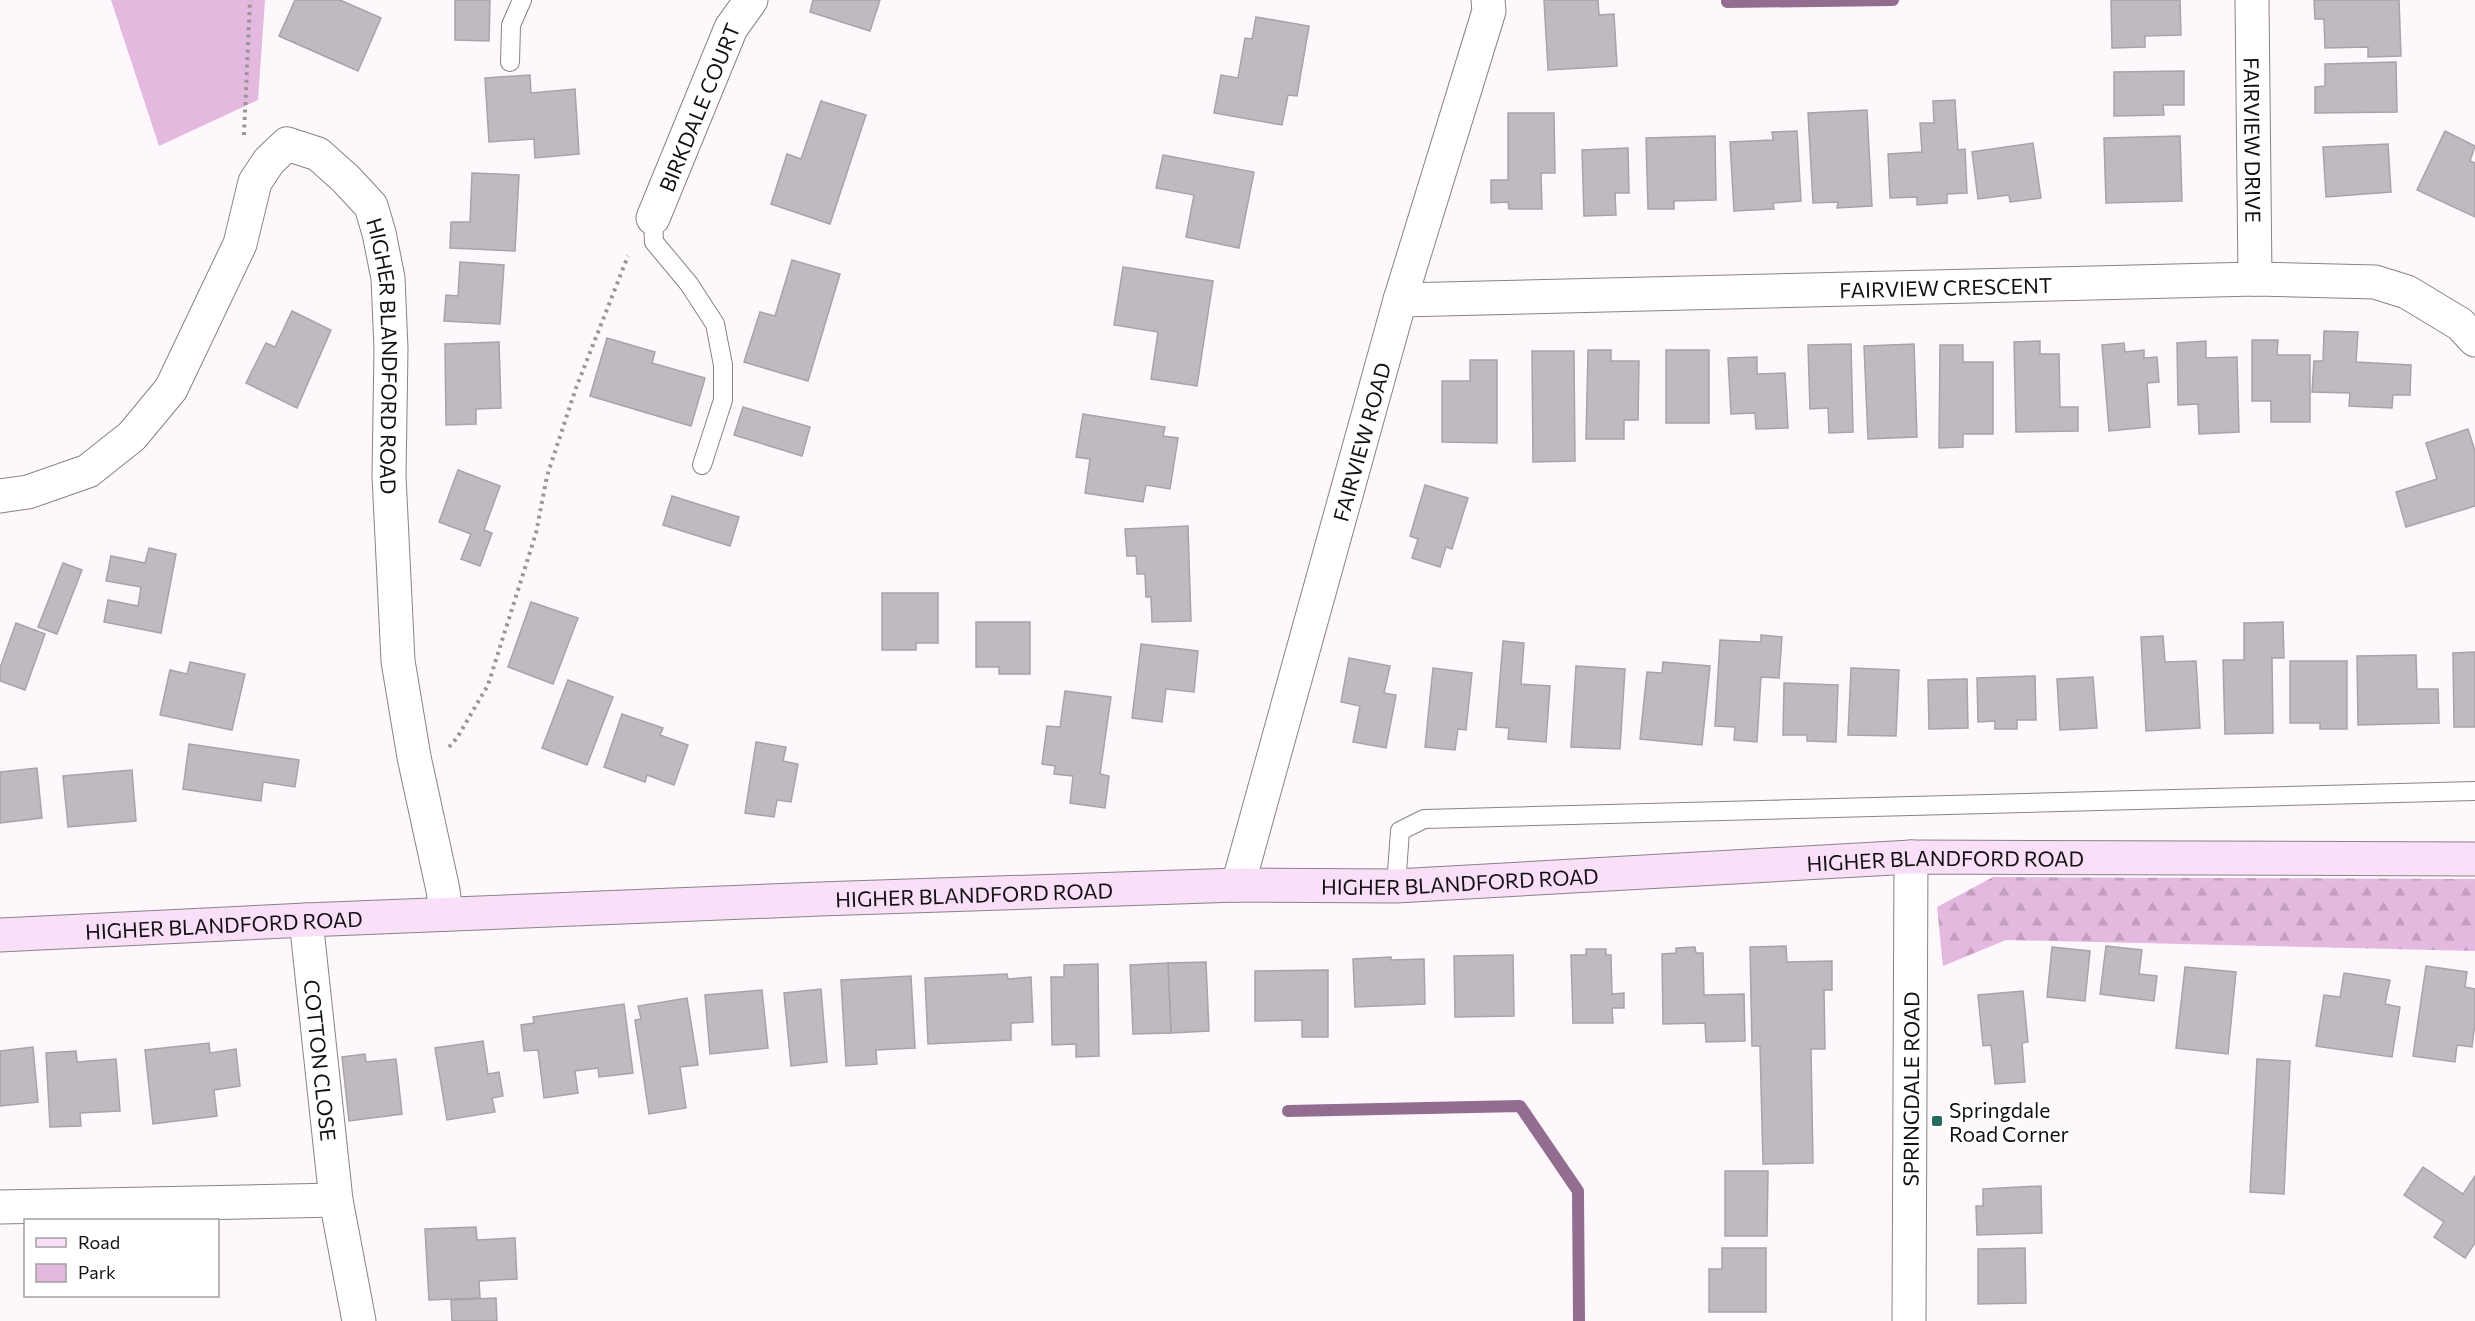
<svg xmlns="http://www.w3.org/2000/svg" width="2475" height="1321" viewBox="0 0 2475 1321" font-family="Commissioner,sans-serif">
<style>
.green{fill:#e4b9e0}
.forest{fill:url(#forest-firs)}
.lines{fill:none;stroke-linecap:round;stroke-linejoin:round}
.stream{stroke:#926d90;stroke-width:12}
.building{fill:#bfbabf;stroke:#a8a3a8;stroke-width:1.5}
.service-casing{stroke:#888387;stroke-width:20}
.minor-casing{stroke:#888387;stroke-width:35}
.tertiary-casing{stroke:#888387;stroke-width:35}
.secondary-casing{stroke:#888387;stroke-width:35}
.path{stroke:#999599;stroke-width:4;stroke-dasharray:3 4.5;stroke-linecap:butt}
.service{stroke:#fff;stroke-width:18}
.minor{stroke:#fff;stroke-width:33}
.tertiary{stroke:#fff;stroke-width:33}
.secondary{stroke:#f9dff7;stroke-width:33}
.poi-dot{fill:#276c5f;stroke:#fff;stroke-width:2}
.labels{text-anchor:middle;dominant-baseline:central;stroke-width:4.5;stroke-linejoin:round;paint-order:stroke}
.street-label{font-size:21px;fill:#131113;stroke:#fff}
.poi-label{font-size:21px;fill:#131113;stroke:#fff;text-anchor:start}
</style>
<defs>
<pattern id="forest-firs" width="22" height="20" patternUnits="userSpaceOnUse" patternTransform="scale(1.5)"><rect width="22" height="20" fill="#e4b9e0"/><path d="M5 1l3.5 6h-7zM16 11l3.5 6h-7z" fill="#c39ebf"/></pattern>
</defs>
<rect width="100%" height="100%" fill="#fef8fd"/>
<polygon class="green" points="111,0 265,0 258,100 159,146"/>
<polygon class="forest" points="1993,877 2475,879 2475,951 2006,940 1943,966 1937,907"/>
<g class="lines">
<g class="stream">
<polyline points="1727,2 1893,0"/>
<polyline points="1288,1111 1520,1106 1578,1191 1579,1321"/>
</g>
</g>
<g class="building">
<polygon points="295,0 340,0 381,18 358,71 279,36"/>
<polygon points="455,0 490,0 489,41 455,40"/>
<polygon points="813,0 880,0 870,31 810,12"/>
<polygon points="1544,0 1598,0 1599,15 1614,14 1617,66 1548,70"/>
<polygon points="2111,0 2180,0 2181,35 2145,36 2145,47 2112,48"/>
<polygon points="2314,0 2399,0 2401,56 2368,57 2368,47 2325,48 2324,19 2315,19"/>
<polygon points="1256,17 1309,26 1297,96 1288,95 1282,125 1214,113 1221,75 1238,78 1245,38 1252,39"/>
<polygon points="2396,62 2397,112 2315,113 2315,87 2325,86 2325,64"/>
<polygon points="2184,71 2184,105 2163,105 2164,115 2114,116 2114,72"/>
<polygon points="530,75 531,93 575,89 579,154 535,158 534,139 489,142 485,78"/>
<polygon points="1955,100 1958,150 1965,149 1967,193 1947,194 1947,203 1917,205 1917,197 1890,198 1888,154 1922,152 1920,123 1934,123 1933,101"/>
<polygon points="821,101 866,115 830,224 771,204 787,154 801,159"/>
<polygon points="1867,110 1872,206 1837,208 1838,202 1813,203 1808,113"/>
<polygon points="1508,113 1554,113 1555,173 1541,173 1542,209 1509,209 1508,202 1491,203 1491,180 1508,180"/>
<polygon points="1797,131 1801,201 1773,203 1774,209 1734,211 1730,142 1773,140 1772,132"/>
<polygon points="2445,131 2475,146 2470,161 2475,163 2475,217 2417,190"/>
<polygon points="1715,136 1716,200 1674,201 1674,209 1648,209 1646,138"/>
<polygon points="2180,136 2182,201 2106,203 2104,138"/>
<polygon points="2033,143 2041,198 2010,202 2009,195 1978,199 1972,152"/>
<polygon points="2388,144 2391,192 2326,197 2323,147"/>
<polygon points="1628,148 1629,193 1615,193 1616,215 1584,216 1582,150"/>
<polygon points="1163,155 1254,172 1239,248 1186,237 1194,195 1156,188"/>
<polygon points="472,173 519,175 515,251 450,248 451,222 470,222"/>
<polygon points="792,260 840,274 808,381 744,362 760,312 775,316"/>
<polygon points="460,262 504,265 500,324 444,321 446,295 458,296"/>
<polygon points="1123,267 1213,281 1197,386 1151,379 1158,332 1114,325"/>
<polygon points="292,311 331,330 297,408 246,383 266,343 275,347"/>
<polygon points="2324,331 2358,332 2356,362 2411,365 2410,395 2393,395 2392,408 2349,406 2350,393 2312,392 2314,361 2323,361"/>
<polygon points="607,338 655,352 652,363 705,378 691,426 590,396"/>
<polygon points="2252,340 2278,340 2277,355 2310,355 2310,422 2271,422 2271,401 2252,401"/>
<polygon points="2040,341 2040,354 2059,354 2060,407 2078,407 2078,431 2016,432 2014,342"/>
<polygon points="2206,341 2206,358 2237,357 2239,432 2199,434 2198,404 2178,405 2177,343"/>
<polygon points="499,342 501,408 476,409 476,424 446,425 445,344"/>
<polygon points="2124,343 2125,352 2144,350 2144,358 2157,357 2159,382 2147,383 2150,427 2109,431 2102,345"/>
<polygon points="1851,344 1853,432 1829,433 1828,408 1810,409 1808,345"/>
<polygon points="1914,344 1917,437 1868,439 1864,346"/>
<polygon points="1940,345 1963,345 1963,362 1993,362 1993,434 1963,434 1963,447 1939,448"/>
<polygon points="1588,350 1611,350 1611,361 1639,361 1638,420 1624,420 1624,439 1586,439"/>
<rect x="1666" y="350" width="43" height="73"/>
<polygon points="1532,351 1574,351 1575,461 1533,462"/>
<polygon points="1757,357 1757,374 1785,373 1788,428 1756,429 1755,413 1731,414 1728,358"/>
<polygon points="1470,360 1497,360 1497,443 1442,442 1442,381 1470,381"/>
<polygon points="743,407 810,427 802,456 734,435"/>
<polygon points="1083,414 1165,427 1163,436 1178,438 1170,489 1146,485 1143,502 1085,493 1090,459 1076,457"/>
<polygon points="2468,429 2475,451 2475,506 2406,527 2396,492 2437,479 2426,443"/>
<polygon points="458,470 500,486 484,530 492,533 480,566 461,559 471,534 439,522"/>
<polygon points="1425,485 1468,498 1452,549 1446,547 1440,567 1412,558 1418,539 1410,536"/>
<polygon points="672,496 739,517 730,546 663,525"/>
<polygon points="1188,526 1191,621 1152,622 1151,597 1146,597 1145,574 1137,574 1136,556 1127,556 1125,529"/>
<polygon points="149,548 176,554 161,633 104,622 108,600 138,606 141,587 106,581 111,556 145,563"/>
<polygon points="63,563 82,570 57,634 38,627"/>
<polygon points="882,593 938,593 938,643 916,643 916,650 882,650"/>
<polygon points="531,602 578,618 553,684 508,667"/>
<polygon points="976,622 1030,622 1030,674 999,674 999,667 976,667"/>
<polygon points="2283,622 2284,658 2272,658 2273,733 2225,734 2223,660 2244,660 2244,623"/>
<polygon points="16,623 45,634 25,690 0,681 0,668"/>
<polygon points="1761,635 1782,637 1779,678 1761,677 1757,742 1734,740 1735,727 1715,726 1720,640 1761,642"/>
<polygon points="2163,636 2165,662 2196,661 2200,728 2146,731 2141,637"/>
<polygon points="1503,641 1524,643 1521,684 1550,686 1546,742 1508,739 1509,728 1496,727"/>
<polygon points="1141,644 1198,651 1194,692 1166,689 1162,722 1132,718"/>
<polygon points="2475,652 2475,727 2454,727 2453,653"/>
<polygon points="2416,655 2417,689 2438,689 2439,723 2358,725 2357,656"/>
<polygon points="1349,658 1390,666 1384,693 1396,695 1386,748 1353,742 1360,706 1341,702"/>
<polygon points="2290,661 2347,661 2347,729 2320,729 2320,723 2290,723"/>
<polygon points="190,662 245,674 232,730 160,715 170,670 187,674"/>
<polygon points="1663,662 1710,666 1702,745 1640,739 1647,672 1662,673"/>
<polygon points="1576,666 1625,669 1620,749 1571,747"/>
<polygon points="1433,668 1472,673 1466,730 1458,729 1455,750 1425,747"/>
<polygon points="1851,668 1899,670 1896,736 1848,735"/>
<polygon points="2035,676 2036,720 2017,720 2017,729 1995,729 1995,721 1978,722 1977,678"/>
<polygon points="2093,677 2097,728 2060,730 2057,679"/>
<polygon points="1967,679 1968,728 1929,729 1928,680"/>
<polygon points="568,680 613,697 587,765 542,748"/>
<polygon points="1784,683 1838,685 1836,742 1807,741 1807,735 1783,735"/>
<polygon points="1065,691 1111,697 1100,774 1109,776 1105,808 1070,803 1073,776 1054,774 1055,766 1042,764 1047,726 1060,727"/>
<polygon points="622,714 663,728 660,735 688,745 674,785 647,775 645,782 604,767"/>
<polygon points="756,742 786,747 783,761 798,764 791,802 777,800 774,817 745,813"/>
<polygon points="189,744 299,760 295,787 263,782 261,801 183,789"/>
<polygon points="37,768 42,818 0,823 0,772"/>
<polygon points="132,770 136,821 68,827 63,776"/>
<polygon points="1786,946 1787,962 1832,961 1832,990 1824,990 1825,1049 1811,1049 1813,1163 1763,1164 1760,1046 1752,1046 1750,947"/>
<polygon points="2106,946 2142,950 2139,974 2157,976 2154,1001 2100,994"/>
<polygon points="1695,947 1696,953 1703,953 1704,995 1744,994 1745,1041 1706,1042 1705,1023 1663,1024 1662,954 1676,953 1676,948"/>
<polygon points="2052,947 2090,951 2085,1001 2047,997"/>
<polygon points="1586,949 1606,949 1606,955 1611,955 1612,994 1624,993 1624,1008 1612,1008 1613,1023 1573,1023 1571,955 1586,955"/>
<polygon points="1513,955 1514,1016 1455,1017 1454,956"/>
<polygon points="1391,957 1391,960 1424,959 1425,1004 1355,1007 1353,959"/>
<polygon points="1206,962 1209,1031 1171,1033 1168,963"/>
<polygon points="1168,963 1171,1033 1133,1034 1130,965"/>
<polygon points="1098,964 1099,1056 1076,1057 1076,1044 1052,1045 1051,977 1064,977 1064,965"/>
<polygon points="2426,966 2467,972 2465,987 2475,989 2475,1023 2472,1047 2457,1045 2455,1062 2413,1056"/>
<polygon points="2185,967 2236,972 2228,1054 2176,1048"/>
<polygon points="1328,970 1328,1037 1302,1037 1302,1020 1255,1021 1255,971"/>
<polygon points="2344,973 2390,980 2385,1004 2400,1007 2392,1057 2316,1046 2324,995 2340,997"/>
<polygon points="1007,974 1008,979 1031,977 1033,1022 1011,1023 1011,1040 928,1044 925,978"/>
<polygon points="911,976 915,1048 876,1050 877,1064 846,1066 841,980"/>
<polygon points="821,989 827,1062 791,1066 784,993"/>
<polygon points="762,990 768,1048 710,1054 705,995"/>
<polygon points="2023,991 2028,1042 2022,1043 2025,1082 1995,1084 1991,1045 1983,1046 1978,995"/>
<polygon points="687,998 698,1065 680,1067 686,1108 649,1114 635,1020 641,1019 638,1006"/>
<polygon points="624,1004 633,1073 599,1077 598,1068 575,1071 578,1093 544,1098 538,1050 524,1051 521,1025 534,1023 533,1017"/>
<polygon points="483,1041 488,1074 499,1072 503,1096 492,1098 495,1112 447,1120 435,1048"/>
<polygon points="209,1043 210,1053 236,1049 240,1086 214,1090 217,1116 153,1124 145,1050"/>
<polygon points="33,1047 38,1102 0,1106 0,1051"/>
<polygon points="76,1051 77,1062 116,1059 120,1111 80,1113 81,1126 50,1127 46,1053"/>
<polygon points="365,1054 366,1062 396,1059 402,1114 349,1121 342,1057"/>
<polygon points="2257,1059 2290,1061 2284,1194 2250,1192"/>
<polygon points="2423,1167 2463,1194 2475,1176 2475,1243 2465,1258 2434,1237 2444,1222 2404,1195"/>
<polygon points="1725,1171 1768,1171 1767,1236 1725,1236"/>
<polygon points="2041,1186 2042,1233 1977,1235 1976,1206 1983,1206 1983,1189"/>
<polygon points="476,1227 477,1240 515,1238 517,1279 479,1281 480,1298 429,1300 425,1229"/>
<polygon points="1722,1248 1766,1248 1766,1312 1709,1312 1709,1269 1722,1269"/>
<polygon points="2025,1248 2026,1303 1978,1304 1978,1249"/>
<polygon points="496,1298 497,1321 452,1321 451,1300"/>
</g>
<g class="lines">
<defs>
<g id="service">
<polyline points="510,62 511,25 522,0"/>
<polyline points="653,218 654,242 689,284 715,324 723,365 723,400 702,465"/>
<polyline points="1396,886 1400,831 1424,819 2475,791"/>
</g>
<g id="minor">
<path id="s1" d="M2252,0l3,279"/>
<path id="s2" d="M653,218l78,-190 20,-28"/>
<path id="s3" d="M1400,300l855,-21 120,3 32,10 53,32 15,16"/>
<path id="s4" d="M0,496l28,-4 60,-21 44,-35 39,-47 69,-145 15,-62 14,-21 18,-17 31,10 28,25 25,27 8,27 9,45 3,71 -2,127 9,185 16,96 29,133 3,24"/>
<path id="s5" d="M1238,885l162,-585 89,-289 -1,-11"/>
<path id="s6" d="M306,920l30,280 23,121"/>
<polyline points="0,1207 336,1200"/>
</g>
<g id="tertiary">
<path id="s7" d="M1909,1321l2,-464"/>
</g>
<g id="secondary">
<path id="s8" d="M0,935l306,-15 514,-21 418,-14 158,1 515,-29 564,2"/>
</g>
</defs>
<use href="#service" class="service-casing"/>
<use href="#minor" class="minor-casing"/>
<use href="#tertiary" class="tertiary-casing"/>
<use href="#secondary" class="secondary-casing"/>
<g class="path">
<polyline points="244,135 250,0"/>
<polyline points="449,747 457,738 488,685 536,533 547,476 576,388 628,256"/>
</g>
<use href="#service" class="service"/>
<use href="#minor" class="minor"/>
<use href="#tertiary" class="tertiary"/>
<use href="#secondary" class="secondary"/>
</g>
<rect class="poi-dot" x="1931" y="1115" width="12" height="12" rx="3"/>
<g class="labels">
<g class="street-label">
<text stroke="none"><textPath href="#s2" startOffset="120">BIRKDALE COURT</textPath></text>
<text stroke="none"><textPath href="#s1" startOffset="140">FAIRVIEW DRIVE</textPath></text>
<text stroke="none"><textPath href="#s3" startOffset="546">FAIRVIEW CRESCENT</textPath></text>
<text stroke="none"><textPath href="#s4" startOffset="742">HIGHER BLANDFORD ROAD</textPath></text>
<text stroke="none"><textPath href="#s5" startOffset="460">FAIRVIEW ROAD</textPath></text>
<text stroke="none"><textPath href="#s8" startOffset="1947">HIGHER BLANDFORD ROAD</textPath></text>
<text stroke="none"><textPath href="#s8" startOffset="1461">HIGHER BLANDFORD ROAD</textPath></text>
<text stroke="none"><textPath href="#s8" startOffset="975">HIGHER BLANDFORD ROAD</textPath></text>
<text stroke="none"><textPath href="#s8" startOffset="224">HIGHER BLANDFORD ROAD</textPath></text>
<text stroke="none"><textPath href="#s6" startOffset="141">COTTON CLOSE</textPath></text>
<text stroke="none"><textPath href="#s7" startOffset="232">SPRINGDALE ROAD</textPath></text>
</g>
<g class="poi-label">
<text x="1949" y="1109">Springdale<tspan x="1949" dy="24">Road Corner</tspan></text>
</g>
</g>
<rect x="24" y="1219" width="195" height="78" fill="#ffffff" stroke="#a1a0a1" stroke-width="1.5"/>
<rect x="36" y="1238" width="30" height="9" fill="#f9dff7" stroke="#a1a0a1" stroke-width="1.5"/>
<text x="78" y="1249" font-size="18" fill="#131113">Road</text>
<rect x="36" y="1264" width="30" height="18" fill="#e4b9e0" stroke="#a1a0a1" stroke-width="1.5"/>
<text x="78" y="1279" font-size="18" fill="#131113">Park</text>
</svg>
